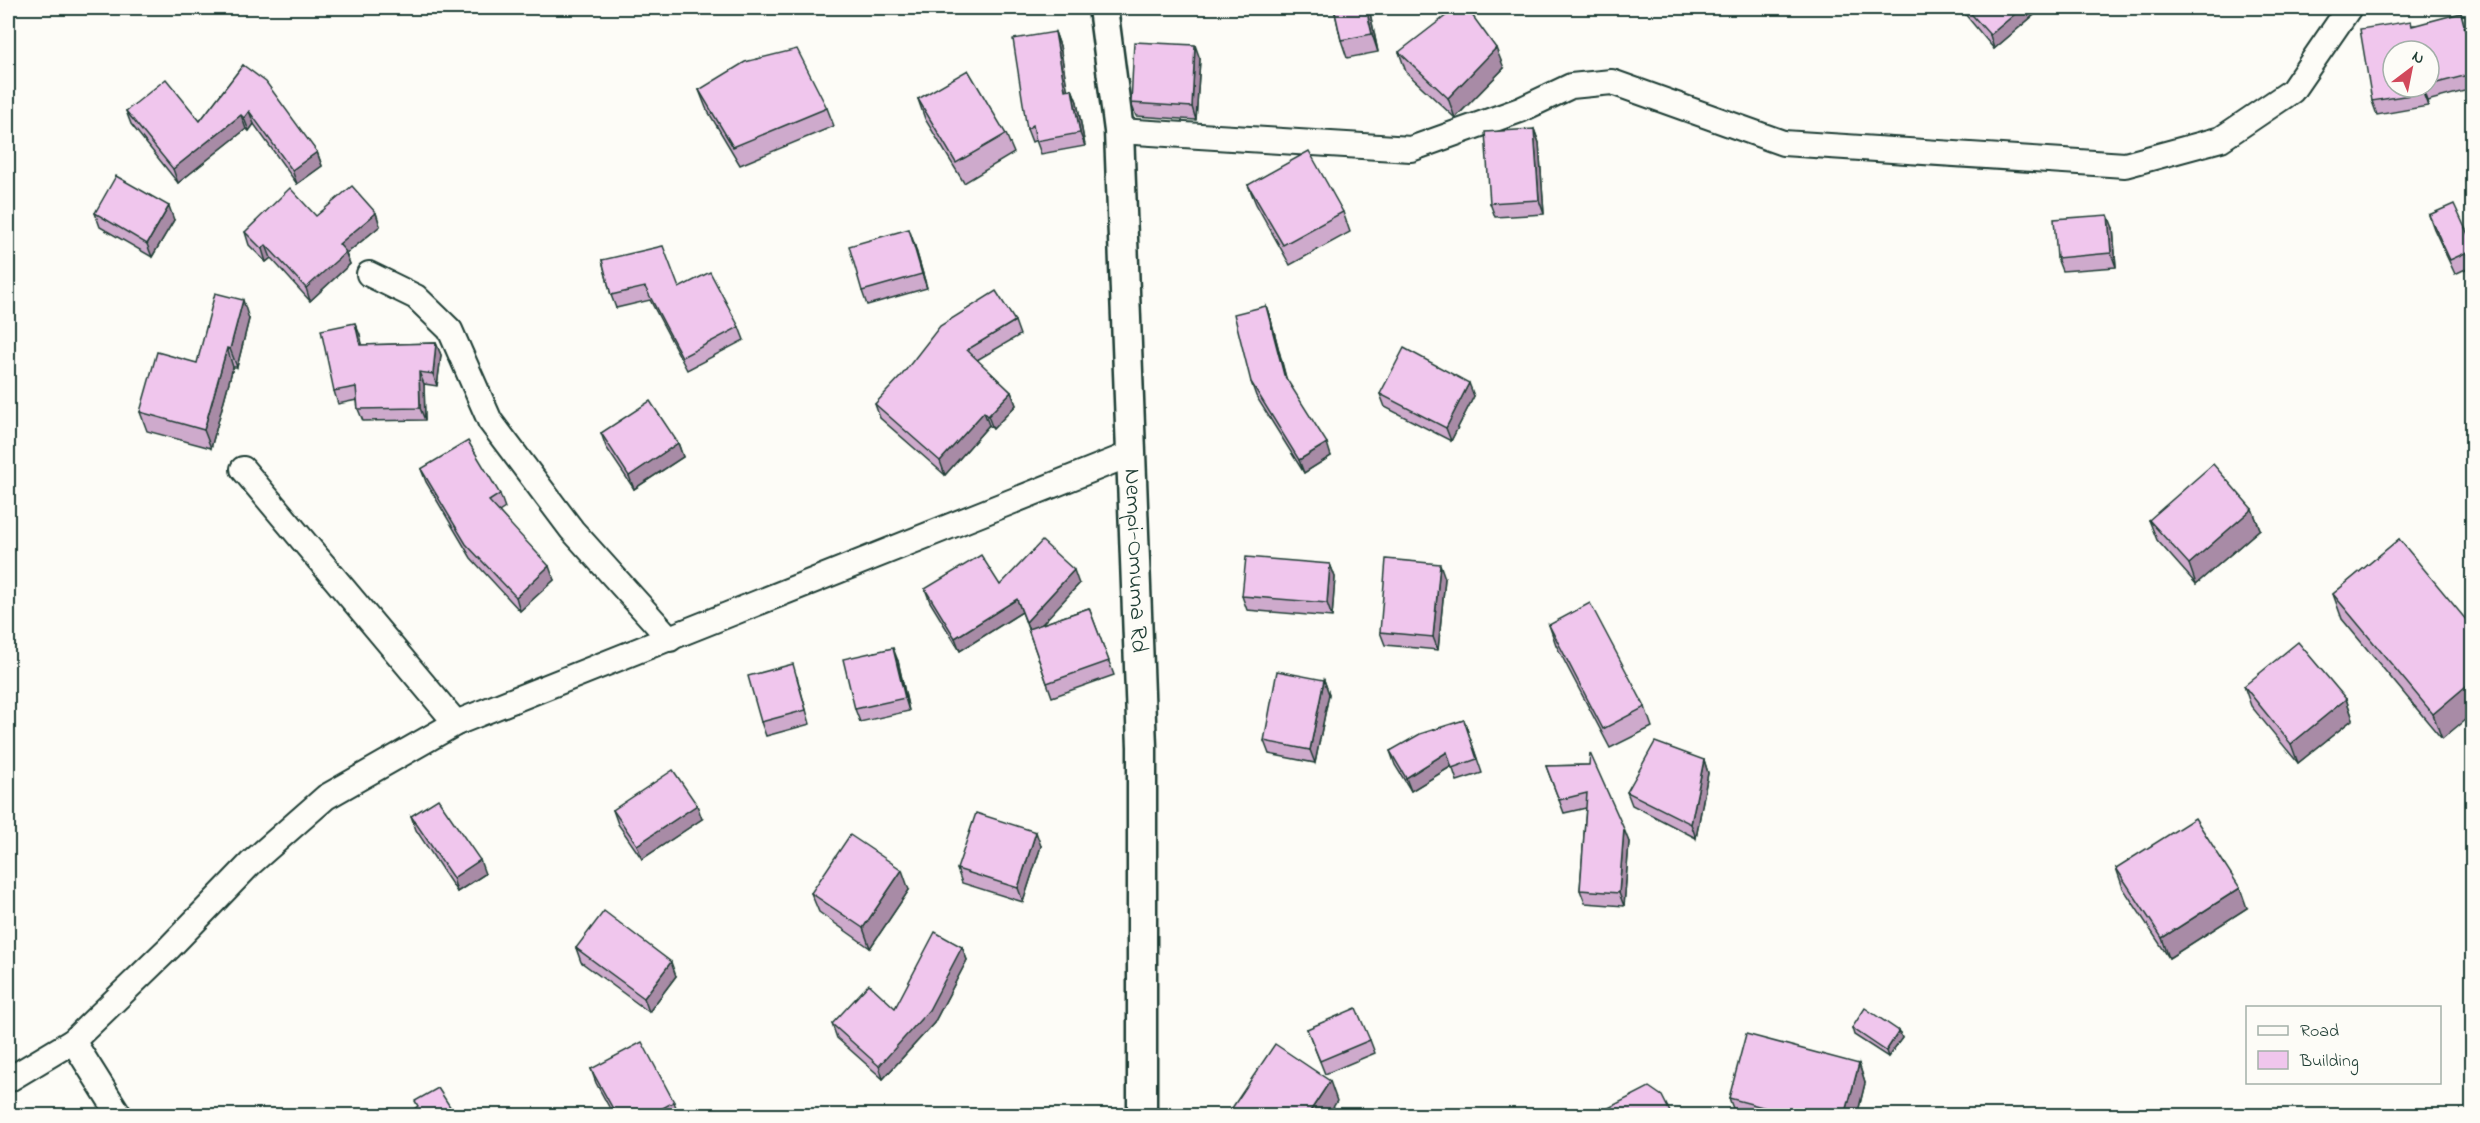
<svg xmlns="http://www.w3.org/2000/svg" width="2480" height="1123" viewBox="0 0 2480 1123" font-family="'Indie Flower',sans-serif">
<style>
.lines{fill:none;stroke-linecap:round;stroke-linejoin:round}
.minor-casing{stroke:#1f3d34;stroke-width:28}
.tertiary-casing{stroke:#1f3d34;stroke-width:33}
.minor{stroke:#fdfcf7;stroke-width:24}
.tertiary{stroke:#fdfcf7;stroke-width:28}
.wall{fill:#ceaacc;stroke:#1f3d34;stroke-width:1.5;fill-rule:evenodd}
.shaded-wall{fill:#a88ba6;stroke:#1f3d34;stroke-width:1.5}
.building{fill:#f0c6ed;stroke:#1f3d34;stroke-width:1.5}
.labels{text-anchor:middle;dominant-baseline:central;stroke-width:4.5;stroke-linejoin:round;paint-order:stroke}
.street-label{font-size:24px;fill:#1f3d34;stroke:#fdfcf7}
</style>
<rect width="100%" height="100%" fill="#fdfcf7"/>
<filter id="ink" filterUnits="userSpaceOnUse"><feTurbulence type="fractalNoise" baseFrequency=".0167" numOctaves="2"/><feDisplacementMap in="SourceGraphic" scale="12" xChannelSelector="R" yChannelSelector="G"/><feConvolveMatrix kernelMatrix="1 2 1 2 8 2 1 2 1" color-interpolation-filters="sRGB"/></filter>
<g filter="url(#ink)">
<g class="lines">
<defs>
<g id="minor">
<polyline points="1119,131 1411,149 1520,110 1571,86 1612,82 1783,143 2125,165 2221,139 2292,91 2349,8"/>
<polyline points="369,274 416,297 450,330 490,421 572,530 670,639"/>
<polyline points="243,469 456,723"/>
<polyline points="73,1041 120,1116"/>
<polyline points="8,1080 73,1041 169,948 251,863 326,797 456,723 1131,454"/>
</g>
<g id="tertiary">
<path id="s1" d="M1103,8l16,123 23,616v369"/>
</g>
</defs>
<use href="#minor" class="minor-casing"/>
<use href="#tertiary" class="tertiary-casing"/>
<use href="#minor" class="minor"/>
<use href="#tertiary" class="tertiary"/>
</g>
<g class="wall">
<polygon points="1334,8 1369,8 1378,52 1347,58 1341,40"/>
<polygon points="1960,8 2041,8 2041,9 1994,49"/>
<polygon points="2158,8 2170,8 2168,12"/>
<path d="M2413,25l52,2 7,26v36l-45,12 1,5 -51,9 -5,-14zM2429,51v36h-36z"/>
<polygon points="1055,32 1060,46 1067,90 1072,89 1077,102 1085,146 1041,154 1036,140 1032,142 1027,129"/>
<polygon points="1399,52 1504,68 1455,118 1406,72"/>
<polygon points="1200,59 1196,120 1136,116 1131,103"/>
<polygon points="243,65 317,152 322,166 297,184 254,124 249,131 246,129 178,183 131,124 126,111 200,121"/>
<polygon points="699,90 827,108 834,126 740,165 706,108"/>
<polygon points="918,99 1006,134 1014,153 964,183 925,119"/>
<polygon points="1534,129 1539,143 1544,214 1495,217 1490,203"/>
<polygon points="1248,185 1343,212 1350,232 1290,265 1256,204"/>
<polygon points="95,213 174,220 152,257 100,227"/>
<polygon points="376,213 380,226 346,254 350,264 310,301 271,258 266,262 249,245 245,232 316,216"/>
<polygon points="2429,215 2472,243 2472,266 2455,274 2434,229"/>
<polygon points="2113,228 2116,267 2062,271 2057,258"/>
<polygon points="914,243 927,288 867,305 862,291"/>
<polygon points="602,260 679,288 739,327 744,340 687,370 650,300 616,308 611,295"/>
<polygon points="1266,306 1271,320 1286,379 1331,456 1304,473 1256,396 1251,382"/>
<polygon points="249,319 237,367 233,367 211,448 147,431 140,412"/>
<polygon points="1015,321 1020,335 977,360 1011,392 1016,405 993,429 989,425 945,475 880,418 875,404"/>
<polygon points="360,335 362,345 436,343 441,355 437,386 424,384 425,420 363,421 358,409 357,400 338,404 334,391"/>
<polygon points="1380,394 1474,396 1451,441 1385,407"/>
<polygon points="601,433 678,443 683,457 634,489 606,447"/>
<polygon points="421,469 500,494 505,508 499,512 554,580 520,611 471,558 426,482"/>
<polygon points="2252,509 2260,529 2196,584 2157,540 2149,520"/>
<polygon points="2399,539 2442,739 2342,619 2333,594"/>
<polygon points="1330,564 1335,577 1332,617 1247,610 1242,596"/>
<polygon points="1445,578 1438,650 1385,645 1380,632"/>
<polygon points="1079,584 1040,625 1089,608 1114,675 1052,697 1022,612 960,651 930,602 925,589 1000,585"/>
<polygon points="1549,625 1645,707 1652,727 1610,748 1556,645"/>
<polygon points="898,661 909,711 860,722 855,709"/>
<polygon points="797,677 810,724 766,736 761,722"/>
<polygon points="1324,680 1329,694 1315,763 1269,754 1264,741"/>
<polygon points="2244,686 2346,699 2353,719 2298,763 2251,706"/>
<polygon points="1464,720 1482,773 1457,781 1452,766 1411,791 1395,765 1390,751"/>
<polygon points="1704,760 1708,773 1696,838 1632,805 1627,792"/>
<polygon points="1589,765 1629,842 1624,906 1585,903 1580,890 1586,808 1564,813 1546,766"/>
<polygon points="613,810 702,819 642,859 618,824"/>
<polygon points="411,816 485,874 457,892 416,830"/>
<polygon points="1041,846 1023,902 962,883 957,869"/>
<polygon points="2116,868 2247,908 2169,958 2123,888"/>
<polygon points="909,890 870,948 819,912 811,893"/>
<polygon points="962,947 967,960 934,1023 883,1079 837,1038 832,1024 895,1008"/>
<polygon points="576,948 676,976 649,1012 581,962"/>
<polygon points="1852,1028 1899,1031 1902,1038 1888,1057 1854,1035"/>
<polygon points="1307,1029 1370,1040 1375,1053 1325,1074"/>
<polygon points="1859,1064 1865,1083 1857,1116 1736,1116 1729,1098"/>
<polygon points="591,1069 674,1102 679,1115 614,1116 596,1083"/>
</g>
<g class="shaded-wall">
<polygon points="1366,8 1369,8 1378,52 1372,34"/>
<polygon points="2022,8 2041,8 2041,9 1994,49 1990,35"/>
<polygon points="2461,13 2465,27 2472,53 2472,57"/>
<polygon points="1055,32 1060,46 1070,104 1065,90"/>
<polygon points="1195,45 1200,59 1196,120 1192,107"/>
<polygon points="1496,48 1504,68 1455,118 1448,98"/>
<polygon points="2422,87 2427,101 2428,106 2423,93"/>
<polygon points="1072,89 1077,102 1085,146 1080,133"/>
<polygon points="249,111 254,124 249,131 244,118"/>
<polygon points="241,115 246,129 178,183 173,169"/>
<polygon points="1534,129 1539,143 1544,214 1539,200"/>
<polygon points="317,152 322,166 297,184 292,170"/>
<polygon points="169,206 174,220 152,257 147,244"/>
<polygon points="376,213 380,226 346,254 350,264 310,301 306,288 339,244"/>
<polygon points="2108,215 2113,228 2116,267 2111,253"/>
<polygon points="909,229 914,243 927,288 922,274"/>
<polygon points="266,245 271,258 266,262 262,249"/>
<polygon points="243,300 249,319 237,367 230,349"/>
<polygon points="1266,306 1271,320 1289,389 1284,375"/>
<polygon points="355,323 360,335 365,357 360,345"/>
<polygon points="436,343 441,355 437,386 433,374"/>
<polygon points="227,348 233,367 211,448 204,430"/>
<polygon points="419,372 424,384 425,420 420,408"/>
<polygon points="1469,383 1474,396 1451,441 1446,428"/>
<polygon points="1011,392 1016,405 993,429 988,416"/>
<polygon points="984,412 989,425 945,475 940,461"/>
<polygon points="678,443 683,457 634,489 629,476"/>
<polygon points="1327,443 1331,456 1304,473 1299,460"/>
<polygon points="2252,509 2260,529 2196,584 2189,564"/>
<polygon points="1330,564 1335,577 1332,617 1327,603"/>
<polygon points="1440,564 1445,578 1438,650 1433,637"/>
<polygon points="549,566 554,580 520,611 516,597"/>
<polygon points="1074,570 1079,584 1031,636 1026,622"/>
<polygon points="1017,599 1022,612 960,651 955,638"/>
<polygon points="893,648 898,661 909,711 905,698"/>
<polygon points="1324,680 1329,694 1315,763 1310,750"/>
<polygon points="2472,681 2472,714 2442,739 2433,714"/>
<polygon points="2346,699 2353,719 2298,763 2291,744"/>
<polygon points="1447,752 1452,766 1411,791 1406,778"/>
<polygon points="1704,760 1708,773 1696,838 1691,824"/>
<polygon points="697,805 702,819 642,859 637,845"/>
<polygon points="1624,829 1629,842 1624,906 1619,893"/>
<polygon points="1036,832 1041,846 1023,902 1018,888"/>
<polygon points="480,860 485,874 457,892 453,878"/>
<polygon points="902,870 909,890 870,948 863,928"/>
<polygon points="2240,888 2247,908 2169,958 2162,938"/>
<polygon points="962,947 967,960 934,1023 883,1079 879,1066"/>
<polygon points="671,962 676,976 649,1012 644,998"/>
<polygon points="1899,1031 1902,1038 1888,1057 1886,1051"/>
<polygon points="1859,1064 1865,1083 1857,1116 1845,1116"/>
<polygon points="1330,1081 1337,1101 1328,1116 1307,1116"/>
</g>
<g class="building">
<polygon points="1334,8 1366,8 1372,34 1341,40"/>
<polygon points="1456,8 1467,8 1496,48 1448,98 1399,52"/>
<polygon points="1966,8 2022,8 1990,35"/>
<polygon points="2461,13 2472,57 2472,74 2429,85 2429,51 2393,51 2393,87 2423,87 2423,93 2372,101 2360,29 2411,21 2412,26"/>
<polygon points="1055,32 1065,90 1072,89 1080,133 1036,141 1033,125 1027,129 1013,39"/>
<polygon points="1134,42 1195,45 1192,107 1131,103"/>
<polygon points="797,49 827,108 733,147 699,90 745,62"/>
<polygon points="243,65 266,82 317,152 292,170 249,111 244,118 241,115 173,169 126,111 166,79 200,121"/>
<polygon points="968,70 1006,134 956,163 918,99"/>
<polygon points="1534,129 1539,200 1490,203 1485,132"/>
<polygon points="1309,151 1343,212 1283,245 1248,185"/>
<polygon points="116,176 169,206 147,244 95,213"/>
<polygon points="352,186 376,213 339,244 346,252 306,288 266,245 262,249 245,232 290,188 316,216"/>
<polygon points="2454,204 2472,243 2472,250 2450,260 2429,215"/>
<polygon points="2108,215 2111,253 2057,258 2054,219"/>
<polygon points="909,229 922,274 862,291 849,246"/>
<polygon points="663,246 679,288 710,272 739,327 682,357 645,287 611,295 602,260"/>
<polygon points="996,291 1015,321 967,350 1011,392 988,416 984,412 940,461 875,404 902,375 940,326"/>
<polygon points="215,293 243,300 230,349 227,348 204,430 140,412 157,352 197,363"/>
<polygon points="1266,306 1284,375 1327,443 1299,460 1251,382 1234,314"/>
<polygon points="355,323 360,345 436,343 433,374 419,372 420,408 358,409 356,387 334,391 321,330"/>
<polygon points="1404,348 1469,383 1446,428 1380,394"/>
<polygon points="650,401 678,443 629,476 601,433"/>
<polygon points="468,441 500,494 489,501 549,566 516,597 466,544 421,469"/>
<polygon points="2213,464 2252,509 2189,564 2149,520"/>
<polygon points="2399,539 2472,627 2472,681 2433,714 2333,594"/>
<polygon points="1042,541 1074,570 1026,622 1017,599 955,638 925,589 981,555 1000,585"/>
<polygon points="1246,557 1330,564 1327,603 1242,596"/>
<polygon points="1386,559 1440,564 1433,637 1380,632"/>
<polygon points="1590,603 1645,707 1603,729 1549,625"/>
<polygon points="1089,608 1109,661 1047,683 1028,629"/>
<polygon points="2298,642 2346,699 2291,744 2244,686"/>
<polygon points="893,648 905,698 855,709 843,659"/>
<polygon points="793,664 806,710 761,722 748,676"/>
<polygon points="1277,671 1324,680 1310,750 1264,741"/>
<polygon points="1464,720 1477,759 1452,768 1447,752 1406,778 1390,751 1420,734"/>
<polygon points="1655,742 1704,760 1691,824 1627,792"/>
<polygon points="1590,753 1624,829 1619,893 1580,890 1587,793 1559,800 1546,766 1589,765"/>
<polygon points="673,770 697,805 637,845 613,810"/>
<polygon points="438,799 480,860 453,878 411,816"/>
<polygon points="976,813 1036,832 1018,888 957,869"/>
<polygon points="2195,818 2240,888 2162,938 2116,868"/>
<polygon points="850,835 902,870 863,928 811,893"/>
<polygon points="604,911 671,962 644,998 576,948"/>
<polygon points="935,932 962,947 929,1010 879,1066 832,1024 869,984 895,1008"/>
<polygon points="1356,1008 1370,1040 1320,1061 1307,1029"/>
<polygon points="1865,1008 1899,1031 1886,1051 1852,1028"/>
<polygon points="1746,1034 1859,1064 1845,1116 1796,1116 1729,1098"/>
<polygon points="642,1042 674,1102 648,1116 617,1116 591,1069"/>
<polygon points="1275,1044 1330,1081 1307,1116 1230,1116 1228,1114"/>
<polygon points="1649,1087 1662,1096 1672,1116 1593,1116"/>
<polygon points="438,1088 456,1116 405,1116 418,1106 415,1101"/>
</g>
</g>
<g class="labels">
<g class="street-label">
<text stroke="none"><textPath href="#s1" startOffset="554">Nempi-Omuma Rd</textPath></text>
</g>
</g>
<rect width="2480" height="1123" fill="none" stroke="#fdfcf7" stroke-width="30"/>
<rect x="15" y="15" width="2450" height="1093" fill="none" stroke="#1f3d34" stroke-width="2" filter="url(#ink)"/>
<rect x="2246" y="1006" width="195" height="78" fill="#fdfcf7" stroke="#a4b0a9" stroke-width="1.5"/>
<rect x="2258" y="1026" width="30" height="9" fill="#fdfcf7" stroke="#a4b0a9" stroke-width="1.5"/>
<text x="2300" y="1036" font-size="18" fill="#1f3d34">Road</text>
<rect x="2258" y="1051" width="30" height="18" fill="#f0c6ed" stroke="#a4b0a9" stroke-width="1.5"/>
<text x="2300" y="1066" font-size="18" fill="#1f3d34">Building</text>
<g transform="translate(2411 69) rotate(32)"><circle r="28" fill="#fdfcf7" stroke="#a4b0a9" stroke-width="1.5"/>
<path d="M0-4.5L10 22L0 15L-10 22Z" fill="#d1495b"/>
<text y="-9" font-size="16" font-weight="bold" text-anchor="middle" fill="#1f3d34">N</text>
</g>
</svg>
